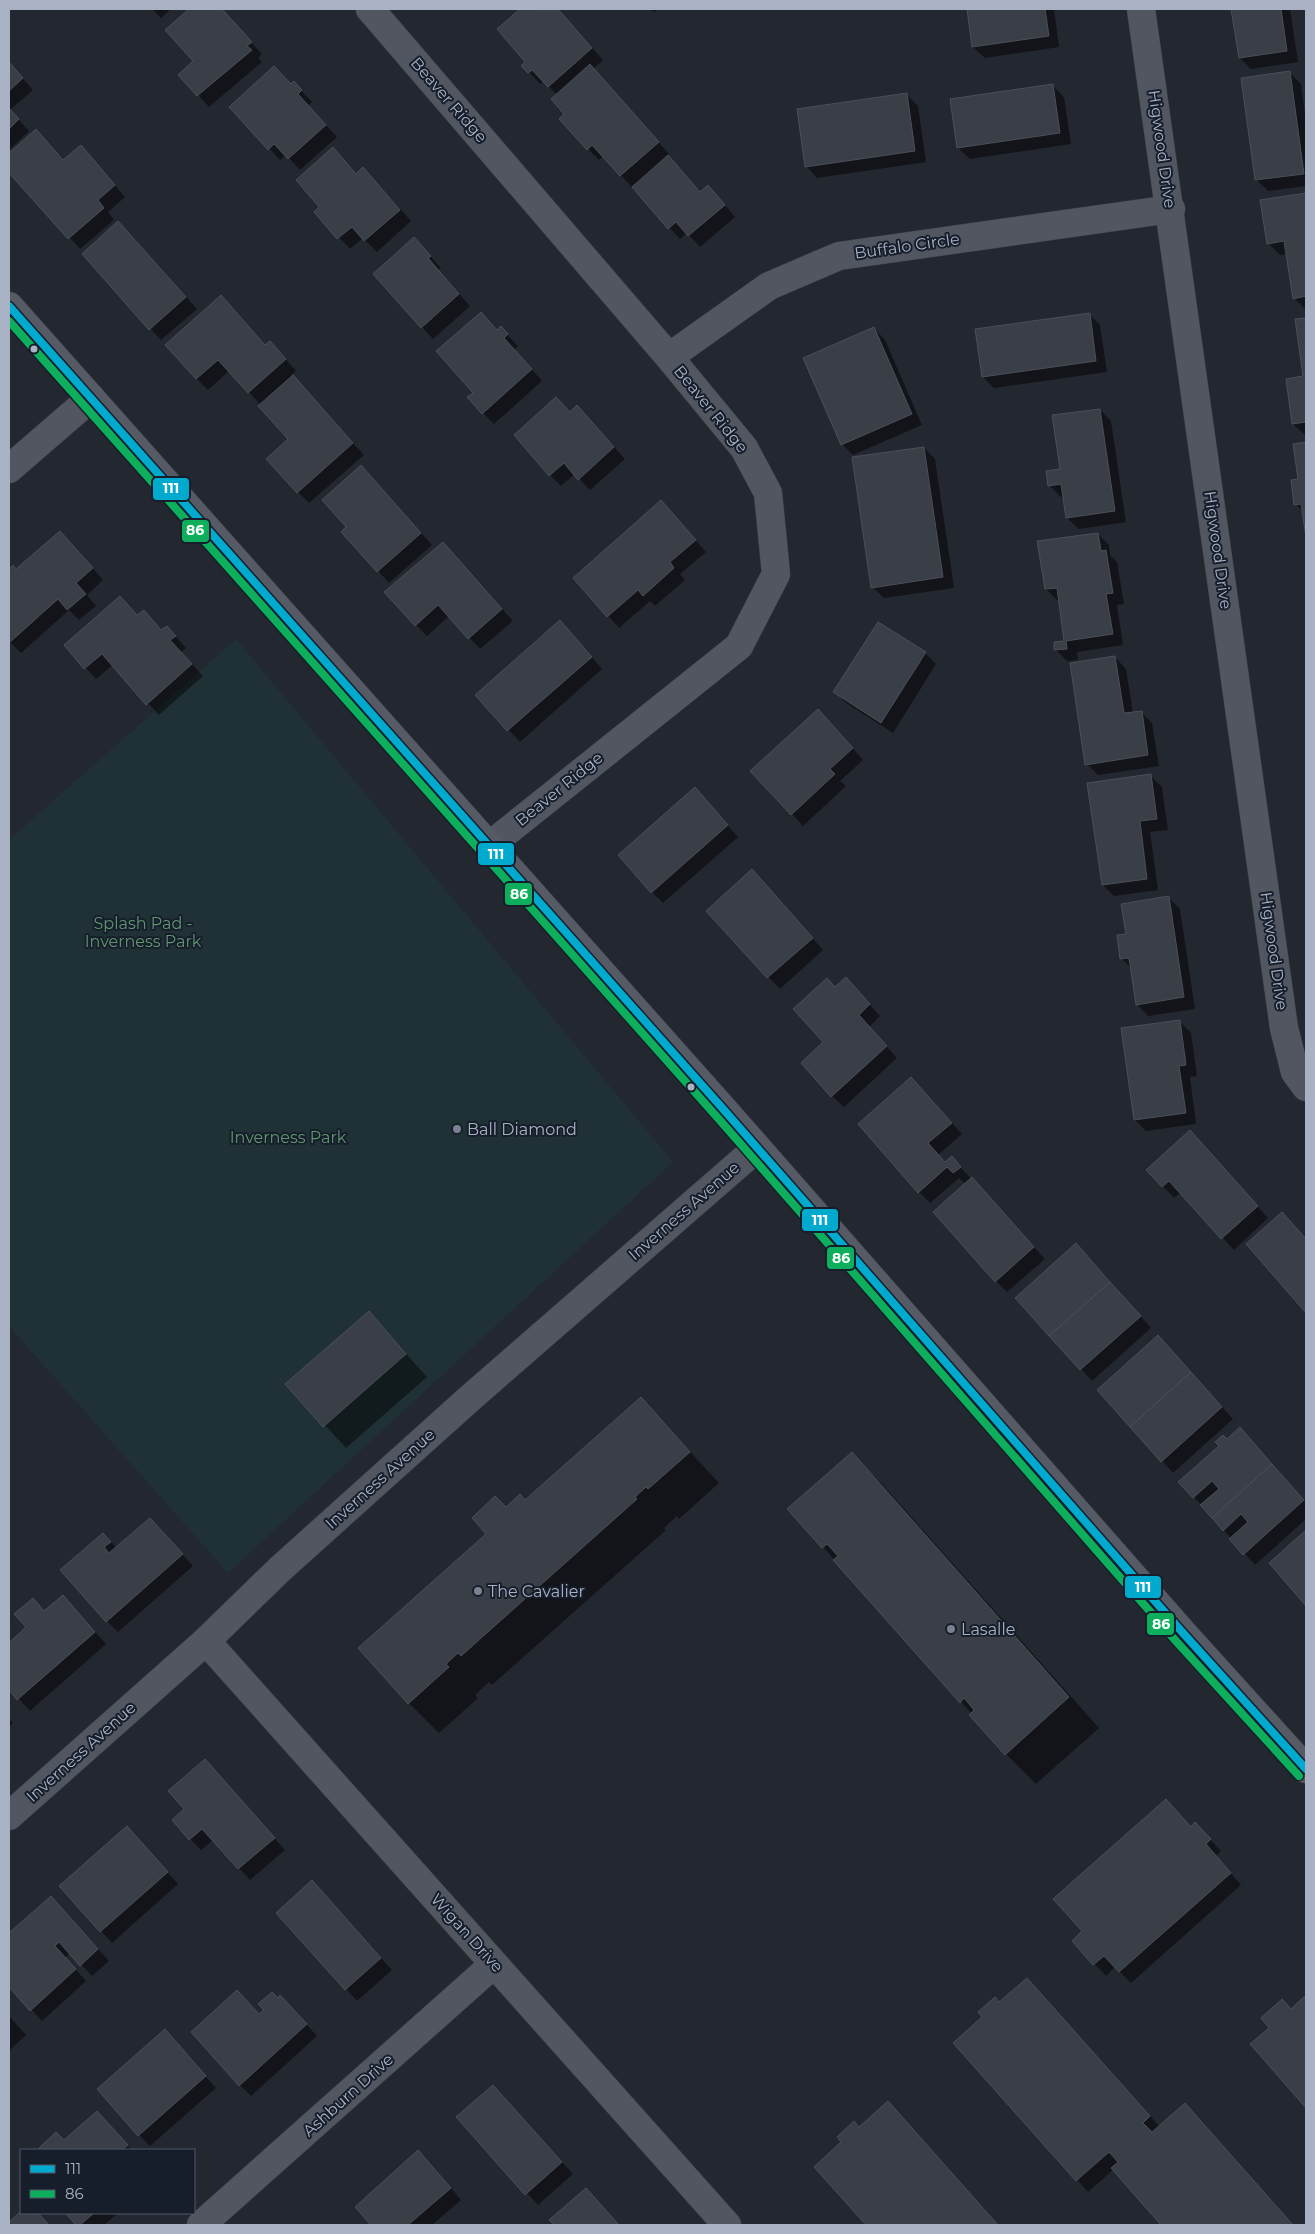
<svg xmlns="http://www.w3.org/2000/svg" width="1315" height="2234" viewBox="0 0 1315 2234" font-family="Montserrat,sans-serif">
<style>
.green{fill:#203136}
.shadow{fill:#0007}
.building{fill:#3a3e47;stroke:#4a4f58}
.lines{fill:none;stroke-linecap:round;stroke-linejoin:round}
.street-casing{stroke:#3e4249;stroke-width:29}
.secondary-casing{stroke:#3e4249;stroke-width:29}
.street{stroke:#515660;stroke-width:28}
.secondary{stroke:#565a64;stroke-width:28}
.bus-1-casing{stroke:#161e2b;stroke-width:11}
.bus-2-casing{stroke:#161e2b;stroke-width:11}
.bus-1{stroke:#00a9ce;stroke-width:8}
.bus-2{stroke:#0daf5c;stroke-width:8}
.bus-dot{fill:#a9b2c4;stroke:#161e2b;stroke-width:2}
.poi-dot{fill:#7a8190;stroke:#161e2b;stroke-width:2}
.labels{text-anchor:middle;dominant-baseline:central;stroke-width:4;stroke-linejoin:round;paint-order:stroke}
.street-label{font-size:16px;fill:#a9b2c4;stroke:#161e2b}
.park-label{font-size:16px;fill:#60966f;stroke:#161e2b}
.poi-label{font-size:16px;fill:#a9b2c4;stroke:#161e2b;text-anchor:start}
.line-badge{stroke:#161e2b;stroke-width:2}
.badge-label{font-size:14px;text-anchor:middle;font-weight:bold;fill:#fff}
</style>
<rect width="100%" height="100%" fill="#232730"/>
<polygon class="green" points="236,639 673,1162 228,1573 9,1326 9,840"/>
<g class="shadow">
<polygon points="152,9 171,9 161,18"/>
<polygon points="191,9 221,9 262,54 258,58 262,62 209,107 180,75 195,61 167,30"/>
<polygon points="522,9 546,9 548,12 551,9 557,9 603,60 593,69 669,154 667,156 701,193 719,198 735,217 700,247 687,233 680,239 603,156 599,160 588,149 557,95 544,81 540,84 529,72 523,66 527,62 498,29"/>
<polygon points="651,9 658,9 654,12"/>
<polygon points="968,9 1054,9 1059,47 985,58 973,47"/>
<polygon points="1233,9 1290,9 1298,62 1251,69 1240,58"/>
<polygon points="9,63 33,90 10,110 29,131 9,150"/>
<polygon points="1290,73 1301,84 1306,122 1306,186 1268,191 1256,179"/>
<polygon points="294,83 312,102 308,106 337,137 300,170 286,155 280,160 231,107"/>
<polygon points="1052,85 1064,97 1071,144 970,159 958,148"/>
<polygon points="906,94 918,106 926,162 817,178 806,166"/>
<polygon points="36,131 64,161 81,147 125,197 108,212 114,220 80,249 9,170 9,154"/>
<polygon points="356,175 374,180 411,221 377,252 363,238 350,249 315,212"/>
<polygon points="1306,194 1306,309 1305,309 1294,298 1287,254 1280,255 1268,243 1261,201"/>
<polygon points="130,234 197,309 161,340 83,254"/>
<polygon points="425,250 441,268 438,270 470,306 433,339 374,274"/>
<polygon points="233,308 266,346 281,354 296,371 291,375 364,455 309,503 298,492 290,439 261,405 229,371 208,390 196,378"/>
<polygon points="1089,314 1100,325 1107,372 994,388 983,377"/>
<polygon points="1306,319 1306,435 1305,435 1293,424 1305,378 1296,320"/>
<polygon points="501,328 518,346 514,350 542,381 494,424 483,413 474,393 498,331"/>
<polygon points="874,328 885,340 922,425 853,455 842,444"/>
<polygon points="1100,410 1111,421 1126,522 1079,529 1067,518 1064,496 1061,497 1050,486"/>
<polygon points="570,414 588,418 625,459 590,490 575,474 561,486 550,475"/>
<polygon points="1306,444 1306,528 1304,513 1296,504 1300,480 1294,445"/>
<polygon points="924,448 935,459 954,588 884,598 872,587"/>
<polygon points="361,467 432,545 389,583 343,532 348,527"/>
<polygon points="672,513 706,552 680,574 685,580 655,606 650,601 619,628 575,578"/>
<polygon points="1098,534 1109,545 1110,555 1117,562 1124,604 1117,605 1123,645 1077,652 1078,660 1067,661 1056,650 1055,644 1066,642 1060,600 1057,600 1046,589"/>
<polygon points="71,544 103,580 87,595 96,606 79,620 69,610 21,653 9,641 9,571 13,567 16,571"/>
<polygon points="454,555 513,621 480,649 449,616 427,636 416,625"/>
<polygon points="144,611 162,631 167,627 178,639 186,648 181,652 203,676 159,715 113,665 96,679 65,645 138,617"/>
<polygon points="571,633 602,669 520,742 477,695"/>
<polygon points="925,653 936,664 893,733 846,703 835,692"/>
<polygon points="1115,657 1126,669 1133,713 1141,712 1152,723 1159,766 1098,775 1087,764"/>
<polygon points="830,722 863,760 840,781 846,786 803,826 752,771"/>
<polygon points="1150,775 1162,787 1168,830 1150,832 1158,890 1114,896 1103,885"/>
<polygon points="695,789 738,837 663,903 652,892"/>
<polygon points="763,882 823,950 780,989 707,911"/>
<polygon points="1169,898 1180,909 1195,1009 1148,1016 1137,1004 1132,969 1121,958"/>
<polygon points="836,988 857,990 880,1016 869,1027 897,1058 844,1107 832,1096 825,1042"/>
<polygon points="1180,1022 1191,1033 1197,1076 1190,1077 1196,1124 1146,1131 1135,1120"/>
<polygon points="923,1090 962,1134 938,1155 945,1163 952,1158 1045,1259 1007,1292 996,1281 965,1184 959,1178 930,1203 919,1192"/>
<polygon points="1201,1143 1268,1218 1234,1250 1181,1192 1174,1198 1148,1170"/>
<polygon points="1282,1213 1306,1239 1306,1311 1248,1244"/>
<polygon points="1087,1256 1151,1328 1092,1381 1017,1298"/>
<polygon points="369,1313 427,1377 346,1448 287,1384"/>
<polygon points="1169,1348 1233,1419 1173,1473 1098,1390"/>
<polygon points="641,1399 719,1483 679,1519 677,1516 664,1528 666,1530 492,1685 489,1682 475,1695 478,1698 439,1733 409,1703 488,1534"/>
<polygon points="1227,1440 1251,1440 1306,1502 1306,1519 1255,1565 1194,1497"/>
<polygon points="852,1454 882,1484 1099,1728 1036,1784 1006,1754 972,1714 823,1547"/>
<polygon points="161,1531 193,1566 118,1632 107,1621 103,1534 117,1548"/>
<polygon points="1305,1533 1306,1534 1306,1604 1271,1563"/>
<polygon points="33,1600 45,1612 74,1608 106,1644 30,1711 9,1688 9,1645 28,1627"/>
<polygon points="9,1719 13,1723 9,1727"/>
<polygon points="205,1761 285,1850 250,1880 213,1840 201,1850 190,1839 186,1809"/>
<polygon points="1191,1828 1206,1835 1221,1851 1216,1856 1241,1885 1131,1983 1115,1967 1106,1976 1073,1941"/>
<polygon points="138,1839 178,1884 112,1943 60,1886"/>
<polygon points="323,1893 392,1970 357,2001 346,1989"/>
<polygon points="51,1897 109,1961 92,1976 70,1953 65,1958 86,1981 42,2021 9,1985 9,1935"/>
<polygon points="1038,1991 1160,2127 1196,2116 1293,2225 1163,2225 1114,2169 1088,2192 955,2043 999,2004"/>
<polygon points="1306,1997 1306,2106 1252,2045"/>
<polygon points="278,1999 292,2008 317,2036 251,2096 240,2085 259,2015"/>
<polygon points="9,2016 26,2035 9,2051"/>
<polygon points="176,2042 216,2088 150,2146 139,2135"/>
<polygon points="493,2086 573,2174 538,2205 458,2117"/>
<polygon points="899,2114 998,2225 868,2225 816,2167"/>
<polygon points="108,2124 132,2150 43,2150 40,2148 64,2142"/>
<polygon points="430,2163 461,2200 432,2225 373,2225 357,2207"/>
<polygon points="597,2201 619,2225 555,2225 551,2220"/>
<polygon points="21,2213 37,2213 49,2225 9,2225"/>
<polygon points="67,2213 118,2213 104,2225 78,2225"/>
</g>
<g class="building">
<polygon points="189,9 222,9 252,42 247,46 252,50 197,96 178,75 193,61 165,30"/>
<polygon points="520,9 548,10 558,9 592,48 548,87 532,70 528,73 521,66 525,62 497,29"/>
<polygon points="967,9 1045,9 1049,36 972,47"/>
<polygon points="1231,9 1281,9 1287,51 1239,58"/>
<polygon points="9,62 23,78 9,91"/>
<polygon points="590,64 659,142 620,176 592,145 587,150 559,119 564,114 551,99"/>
<polygon points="274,66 291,84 294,81 302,90 298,94 326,125 288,159 274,144 268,150 229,107"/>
<polygon points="1290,71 1304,174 1255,180 1241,78"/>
<polygon points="1053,84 1060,133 957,148 950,99"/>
<polygon points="907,93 915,151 805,167 797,109"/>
<polygon points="9,108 19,119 9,129"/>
<polygon points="36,129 63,160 81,145 115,185 98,200 104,208 68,239 9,173 9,153"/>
<polygon points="333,147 356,174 363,167 400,210 364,241 352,227 337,239 314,212 319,207 296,180"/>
<polygon points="668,155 700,192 708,185 725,205 688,236 676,222 668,229 632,187"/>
<polygon points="1306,193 1306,296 1293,299 1284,241 1267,244 1260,200"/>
<polygon points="118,221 186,297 149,330 82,254"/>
<polygon points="414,237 431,256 428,258 459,294 421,328 373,274"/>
<polygon points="221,295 265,345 270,341 286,359 248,393 218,360 196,379 165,345"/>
<polygon points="481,312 497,330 501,326 508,334 504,338 532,369 482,414 467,397 473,393 436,351"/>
<polygon points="1090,313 1096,361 982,377 975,329"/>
<polygon points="1306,318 1306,422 1292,424 1286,379 1303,376 1295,319"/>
<polygon points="874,327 912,414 841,445 803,358"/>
<polygon points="293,375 353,443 297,493 266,459 288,439 258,406"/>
<polygon points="556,397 570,412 577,405 614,447 578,480 564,463 549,476 514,435"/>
<polygon points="1100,409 1115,511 1066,518 1061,484 1048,486 1046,471 1060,469 1052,415"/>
<polygon points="1306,442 1306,537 1301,504 1294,505 1291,480 1298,479 1293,444"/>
<polygon points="924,447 943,577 871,588 852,457"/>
<polygon points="361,465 421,533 377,572 341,532 346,527 322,500"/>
<polygon points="661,500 696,540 670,562 674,568 643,596 638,590 607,617 573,578"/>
<polygon points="60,531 93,568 76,583 86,594 67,610 58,599 9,643 9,569 13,565 16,569"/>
<polygon points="1098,533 1101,551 1106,550 1113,593 1106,594 1113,634 1066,641 1067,649 1054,650 1054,642 1064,641 1057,588 1045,589 1037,541"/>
<polygon points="443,542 502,609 468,639 438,605 415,626 384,592"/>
<polygon points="120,596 137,615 144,610 161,630 167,626 176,636 170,640 192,664 146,705 102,654 84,669 64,645"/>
<polygon points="560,620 592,657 507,731 475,695"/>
<polygon points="878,622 926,652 881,723 833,692"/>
<polygon points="1115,656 1124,713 1142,711 1148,755 1085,765 1070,663"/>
<polygon points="818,709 853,748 830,769 835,774 791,815 750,771"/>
<polygon points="1151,774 1157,819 1140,821 1147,879 1102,885 1087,783"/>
<polygon points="695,787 728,825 651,893 618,855"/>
<polygon points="752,869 813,938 767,978 706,911"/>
<polygon points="1169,896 1184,997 1136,1005 1129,958 1120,959 1117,935 1126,934 1121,904"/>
<polygon points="846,977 870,1004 859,1015 887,1046 831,1097 801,1063 823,1042 793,1009 827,978 835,987"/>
<polygon points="1180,1020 1186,1065 1179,1066 1186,1113 1134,1120 1121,1028"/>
<polygon points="911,1077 952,1123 928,1143 945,1162 952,1156 961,1167 953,1173 947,1167 918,1193 858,1124"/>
<polygon points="1190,1130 1258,1206 1221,1239 1169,1181 1162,1187 1146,1170"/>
<polygon points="972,1177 1034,1247 995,1282 933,1212"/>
<polygon points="1282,1212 1306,1239 1306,1313 1246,1244"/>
<polygon points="1076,1243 1110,1282 1049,1336 1015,1298"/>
<polygon points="1110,1282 1141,1316 1080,1370 1049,1336"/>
<polygon points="369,1311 406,1354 323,1427 285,1384"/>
<polygon points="1158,1335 1191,1372 1130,1427 1097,1390"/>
<polygon points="1191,1372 1222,1407 1161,1462 1130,1427"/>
<polygon points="641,1397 690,1452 648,1489 646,1487 635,1497 637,1499 461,1656 458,1653 446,1664 449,1667 408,1704 358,1648 486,1534 472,1518 495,1496 506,1507 520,1494 525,1500"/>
<polygon points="1240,1427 1272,1464 1212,1518 1200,1505 1219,1489 1212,1481 1193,1498 1178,1482 1219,1446 1215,1442 1223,1435 1227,1439"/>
<polygon points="852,1452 1069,1697 1005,1755 969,1715 974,1710 964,1698 960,1703 833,1560 838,1556 827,1544 822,1548 787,1509"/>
<polygon points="1272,1464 1304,1500 1243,1555 1229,1539 1248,1522 1241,1514 1223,1531 1212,1518"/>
<polygon points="150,1518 183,1554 106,1622 60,1570 103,1533 111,1542 104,1547 109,1553"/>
<polygon points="1305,1531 1306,1533 1306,1606 1269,1563"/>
<polygon points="63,1595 95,1632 17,1700 9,1690 9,1643 26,1627 14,1614 33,1598 44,1611"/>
<polygon points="205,1759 275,1838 238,1869 202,1829 189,1840 172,1820 184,1809 168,1791"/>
<polygon points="1166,1799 1191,1827 1195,1822 1211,1839 1206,1844 1231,1873 1119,1972 1104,1956 1093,1965 1072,1941 1082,1931 1053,1899"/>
<polygon points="127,1826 168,1872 100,1932 59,1886"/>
<polygon points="312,1880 381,1958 345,1990 276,1913"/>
<polygon points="51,1896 98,1949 80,1966 59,1942 55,1946 76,1969 30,2011 9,1987 9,1933"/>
<polygon points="1027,1978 1150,2116 1143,2123 1152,2132 1185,2103 1293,2225 1161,2225 1111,2168 1118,2162 1109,2152 1076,2181 953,2043 982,2017 978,2012 995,1997 999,2002"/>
<polygon points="237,1990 259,2014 264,2010 258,2004 272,1992 278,1998 280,1995 307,2024 239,2086 191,2032"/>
<polygon points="1306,1995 1306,2108 1250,2044 1269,2028 1261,2018 1282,1999 1291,2009"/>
<polygon points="165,2029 206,2076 138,2136 97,2089"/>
<polygon points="493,2085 562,2162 525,2195 456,2117"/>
<polygon points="888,2101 998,2225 866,2225 814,2167 841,2142 837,2137 854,2121 859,2127"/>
<polygon points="97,2111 128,2145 122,2150 41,2150 39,2148 56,2132 64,2140"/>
<polygon points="418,2150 451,2188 408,2225 371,2225 355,2207"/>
<polygon points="586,2188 619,2225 554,2225 549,2220"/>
<polygon points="21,2211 21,2213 38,2213 49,2225 9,2225 9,2222"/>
<polygon points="65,2213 94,2213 80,2225 76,2225"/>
</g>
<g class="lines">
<defs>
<g id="street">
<polyline points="370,9 669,357 744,448 768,493 776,574 739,646 489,846"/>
<polyline points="1141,9 1284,1028 1295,1072 1306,1087"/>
<polyline points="669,357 769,286 839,256 1171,209"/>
<polyline points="9,469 91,398"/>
<polyline points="206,1641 727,2225"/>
<polyline points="9,1816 206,1641 280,1569 469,1399 757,1148"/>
<polyline points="201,2225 494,1964"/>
</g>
<polyline id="secondary" points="9,306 724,1110 1183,1633 1306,1769"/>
</defs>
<use href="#street" class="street-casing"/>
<use href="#secondary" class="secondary-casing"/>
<use href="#street" class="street"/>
<use href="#secondary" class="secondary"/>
<defs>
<polyline id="bus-1" points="9,306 724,1110 1183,1633 1306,1769"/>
<polyline id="bus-2" points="9,321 717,1117 1175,1640 1299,1776"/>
</defs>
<use href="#bus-1" class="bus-1-casing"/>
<use href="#bus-2" class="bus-2-casing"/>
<use href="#bus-1" class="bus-1"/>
<use href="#bus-2" class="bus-2"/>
</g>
<g class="bus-dot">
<circle cx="34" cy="349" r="4.5"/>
<circle cx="691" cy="1087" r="4.5"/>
</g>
<g class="poi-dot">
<circle cx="457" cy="1129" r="5"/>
<circle cx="478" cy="1591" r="5"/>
<circle cx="951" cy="1629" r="5"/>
</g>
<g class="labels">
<g class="street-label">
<text transform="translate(449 100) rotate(49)">Beaver Ridge</text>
<text transform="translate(1162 149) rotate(82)">Higwood Drive</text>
<text transform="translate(907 246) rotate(-8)">Buffalo Circle</text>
<text transform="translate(711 409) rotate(51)">Beaver Ridge</text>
<text transform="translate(1218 550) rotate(82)">Higwood Drive</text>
<text transform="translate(559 789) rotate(-39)">Beaver Ridge</text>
<text transform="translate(1274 951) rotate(82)">Higwood Drive</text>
<text transform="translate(684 1211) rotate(-41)">Inverness Avenue</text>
<text transform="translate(380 1479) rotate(-42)">Inverness Avenue</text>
<text transform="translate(81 1752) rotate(-42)">Inverness Avenue</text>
<text transform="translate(467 1933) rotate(48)">Wigan Drive</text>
<text transform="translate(348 2095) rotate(-42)">Ashburn Drive</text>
</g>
<g class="park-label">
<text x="143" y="923">Splash Pad -<tspan x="143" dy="18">Inverness Park</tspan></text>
<text x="288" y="1137">Inverness Park</text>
</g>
<g class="poi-label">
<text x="467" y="1129">Ball Diamond</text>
<text x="488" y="1591">The Cavalier</text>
<text x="961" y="1629">Lasalle</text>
</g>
</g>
<g class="line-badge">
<rect x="152" y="477" width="38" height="24" rx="5" fill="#00a9ce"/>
<rect x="181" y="519" width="29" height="24" rx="5" fill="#0daf5c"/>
<rect x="477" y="842" width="38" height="24" rx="5" fill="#00a9ce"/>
<rect x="504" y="882" width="29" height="24" rx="5" fill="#0daf5c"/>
<rect x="801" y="1208" width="38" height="24" rx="5" fill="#00a9ce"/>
<rect x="826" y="1246" width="29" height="24" rx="5" fill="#0daf5c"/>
<rect x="1124" y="1575" width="38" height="24" rx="5" fill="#00a9ce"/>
<rect x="1146" y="1612" width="29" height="24" rx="5" fill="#0daf5c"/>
</g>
<g class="badge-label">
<text x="171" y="493">111</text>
<text x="195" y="535">86</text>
<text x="496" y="859">111</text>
<text x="519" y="899">86</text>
<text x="820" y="1225">111</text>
<text x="841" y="1263">86</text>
<text x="1143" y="1592">111</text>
<text x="1161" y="1629">86</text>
</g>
<rect width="1315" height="2234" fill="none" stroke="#a9b2c4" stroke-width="20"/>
<rect x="20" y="2149" width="175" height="65" fill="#161e2b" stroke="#515968"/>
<rect x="30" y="2165" width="25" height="8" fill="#00a9ce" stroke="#515968"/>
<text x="65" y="2174" font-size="15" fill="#a9b2c4">111</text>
<rect x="30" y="2190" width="25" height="8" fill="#0daf5c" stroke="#515968"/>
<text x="65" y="2199" font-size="15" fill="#a9b2c4">86</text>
</svg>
